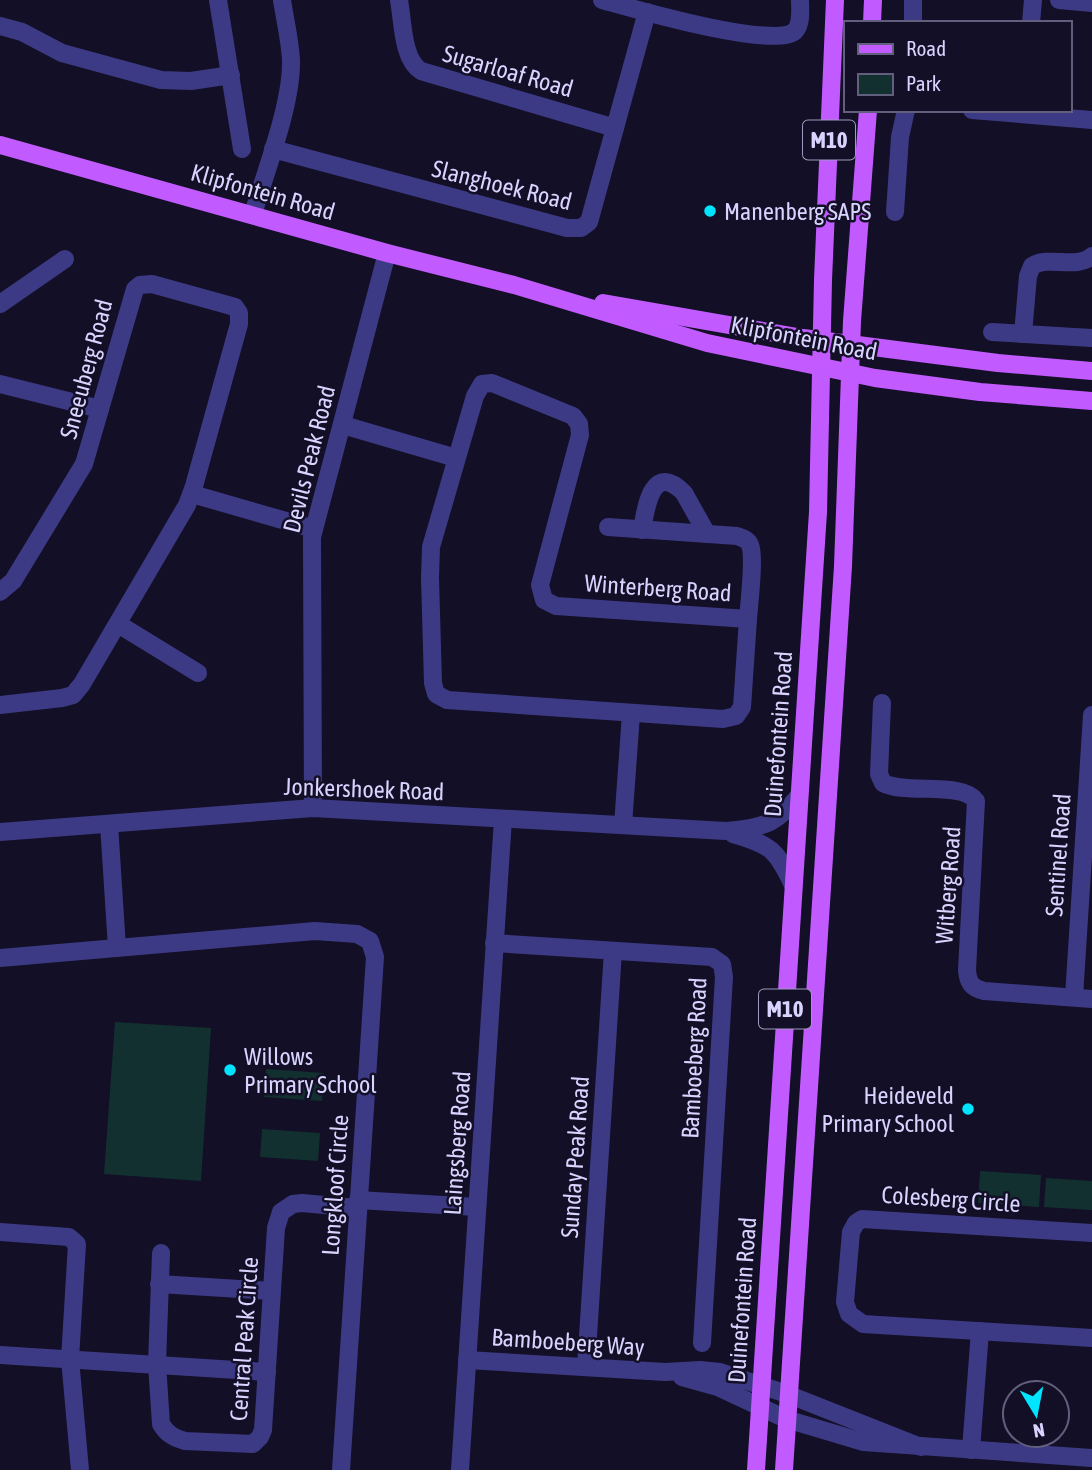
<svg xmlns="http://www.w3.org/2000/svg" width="1092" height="1470" viewBox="0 0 1092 1470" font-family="'Asap Condensed',sans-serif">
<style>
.green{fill:#12302f}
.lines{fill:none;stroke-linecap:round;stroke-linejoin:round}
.minor{stroke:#3d3a85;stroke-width:18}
.major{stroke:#c25bff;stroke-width:18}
.poi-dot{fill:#00e5ff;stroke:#130f26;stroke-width:2.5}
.labels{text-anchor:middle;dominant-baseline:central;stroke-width:5;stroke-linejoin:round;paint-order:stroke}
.shield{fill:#130f26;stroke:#9e99be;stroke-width:2}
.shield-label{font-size:23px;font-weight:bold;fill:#d9d4ff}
.street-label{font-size:24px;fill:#d9d4ff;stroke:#130f26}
.poi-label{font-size:24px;fill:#d9d4ff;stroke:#130f26;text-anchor:start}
</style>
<rect width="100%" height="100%" fill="#130f26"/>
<g class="green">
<polygon points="115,1022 211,1028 201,1181 104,1174"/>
<polygon points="266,1069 324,1073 322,1101 264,1097"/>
<polygon points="262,1129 320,1133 318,1161 260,1157"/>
<polygon points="980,1171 1041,1175 1039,1207 978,1203"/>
<polygon points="1046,1178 1092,1181 1092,1210 1044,1207"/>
</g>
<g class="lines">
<g class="minor">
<polyline points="218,0 242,149"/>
<path d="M399,0c4,21 3,59 22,71l194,57"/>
<path d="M602,0c29,8 172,50 193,31 7,-7 5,-22 5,-31"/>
<polyline points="1059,0 1092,3"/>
<polyline points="913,23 913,0"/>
<polyline points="1031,23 1033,0"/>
<polyline points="0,26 22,32 62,53 161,80 191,81 231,75"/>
<polyline points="972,110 1092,120"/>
<polyline points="273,149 567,228 581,228 589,222 647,12"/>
<polyline points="895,212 900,137 906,110"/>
<path d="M253,214c13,-44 39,-110 38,-154 -1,-20 -6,-40 -9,-60"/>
<polyline points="0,304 65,259"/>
<polyline points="992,332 1092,338"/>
<path d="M1023,334l5,-58 4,-10c17,-11 44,4 60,-10"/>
<polygon points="492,383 573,416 579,424 580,435 540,585 544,600 556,606 748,619 742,707 736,716 723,719 447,700 436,694 433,683 430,578 431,547 475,396 482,384"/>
<polyline points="0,384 100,409"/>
<polyline points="343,425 456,458"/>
<polyline points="192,494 314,529"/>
<path d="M608,527l129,9c5,2 11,3 13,9 5,12 -1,59 -2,74"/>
<path d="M642,530c4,-23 10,-69 42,-37l23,41"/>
<polyline points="0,592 13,581 84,464 135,289 140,285 152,284 235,307 239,313 239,324 194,486 187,505 82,684 73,695 62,698 0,705"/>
<polyline points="118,624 198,673"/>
<path d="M882,703l-3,71 4,9c22,12 80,-2 93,18l-9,169c1,13 5,18 17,21l108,8"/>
<polyline points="313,808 312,537 387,253"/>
<polyline points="109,824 117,948"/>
<polyline points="623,825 631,714"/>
<path d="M0,832l313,-24 413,23c37,-4 48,-5 72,-34"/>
<path d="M733,834c38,11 43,15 60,51"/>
<polyline points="494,943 712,957 722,964 724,977 702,1343"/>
<polyline points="0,958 315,931 357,934 370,941 375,957 341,1470"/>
<polyline points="1074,997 1092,715"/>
<polyline points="358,1200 477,1207"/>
<polyline points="0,1232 69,1237 77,1244 70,1359 80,1470"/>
<polyline points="1092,1233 862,1219 856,1223 851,1232 845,1302 849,1314 863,1324 1092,1338"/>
<path d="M161,1253l-4,111 4,60c6,10 13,14 24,17l68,3 7,-7 3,-7 13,-202 5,-16 12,-8 9,-1 55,5"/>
<polyline points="159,1284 272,1291"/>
<polyline points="0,1355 267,1372"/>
<polyline points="467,1360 665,1372 700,1370 720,1372 787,1394 921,1447"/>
<polyline points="586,1367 613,951"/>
<polyline points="682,1377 718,1387 786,1419 863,1442 1092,1458"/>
<polyline points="971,1450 980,1331"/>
<polyline points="460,1470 503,819"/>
</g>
<g class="major">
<polyline points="872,23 873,0"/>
<polyline points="0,145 387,253 514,285 707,343 875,378 980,392 1092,401"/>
<polyline points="603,303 803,338 998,363 1092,371"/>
<polyline points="756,1470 818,512 823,280 835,0"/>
<polyline points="784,1470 843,566 852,321 868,110"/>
</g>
</g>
<g class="poi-dot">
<circle cx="710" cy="211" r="7"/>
<circle cx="230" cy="1070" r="7"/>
<circle cx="968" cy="1109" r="7"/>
</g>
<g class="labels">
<g class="shield">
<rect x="803" y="120.5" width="52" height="39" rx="5"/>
<rect x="759" y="989.5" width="52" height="39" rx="5"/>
</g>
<g class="shield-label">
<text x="829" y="140">M10</text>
<text x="785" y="1009">M10</text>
</g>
<g class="street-label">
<text transform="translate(508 71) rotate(16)">Sugarloaf Road</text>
<text transform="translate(502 185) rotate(14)">Slanghoek Road</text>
<text transform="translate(263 192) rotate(16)">Klipfontein Road</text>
<text transform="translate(804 338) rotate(11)">Klipfontein Road</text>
<text transform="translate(86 369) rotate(-75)">Sneeuberg Road</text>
<text transform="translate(309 459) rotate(-76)">Devils Peak Road</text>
<text transform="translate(658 588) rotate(4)">Winterberg Road</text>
<text transform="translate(778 734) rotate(-86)">Duinefontein Road</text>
<text transform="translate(364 789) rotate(2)">Jonkershoek Road</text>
<text transform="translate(1058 855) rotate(-86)">Sentinel Road</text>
<text transform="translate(948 885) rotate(-86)">Witberg Road</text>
<text transform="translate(694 1058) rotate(-87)">Bamboeberg Road</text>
<text transform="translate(457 1143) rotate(-86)">Laingsberg Road</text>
<text transform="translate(575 1157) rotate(-86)">Sunday Peak Road</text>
<text transform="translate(335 1185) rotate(-86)">Longkloof Circle</text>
<text transform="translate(951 1199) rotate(4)">Colesberg Circle</text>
<text transform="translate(742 1300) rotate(-86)">Duinefontein Road</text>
<text transform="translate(244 1339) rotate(-86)">Central Peak Circle</text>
<text transform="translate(568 1342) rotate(4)">Bamboeberg Way</text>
</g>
<g class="poi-label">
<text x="724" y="211">Manenberg SAPS</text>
<text x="244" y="1056">Willows<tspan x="244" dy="28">Primary School</tspan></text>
<text x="954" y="1095" text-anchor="end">Heideveld<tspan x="954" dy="28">Primary School</tspan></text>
</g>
</g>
<rect x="844" y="21" width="228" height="91" fill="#130f26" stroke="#625e7d" stroke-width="2"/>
<rect x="858" y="44" width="35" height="10" fill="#c25bff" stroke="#625e7d" stroke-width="2"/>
<text x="906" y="56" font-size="21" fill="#d9d4ff">Road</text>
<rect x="858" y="74" width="35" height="21" fill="#12302f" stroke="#625e7d" stroke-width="2"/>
<text x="906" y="91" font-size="21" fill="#d9d4ff">Park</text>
<g transform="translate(1036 1414) rotate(170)"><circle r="33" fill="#130f26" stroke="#625e7d" stroke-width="2"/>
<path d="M0-5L12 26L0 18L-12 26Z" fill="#00e5ff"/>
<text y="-10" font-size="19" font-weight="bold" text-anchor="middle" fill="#d9d4ff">N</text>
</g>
</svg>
